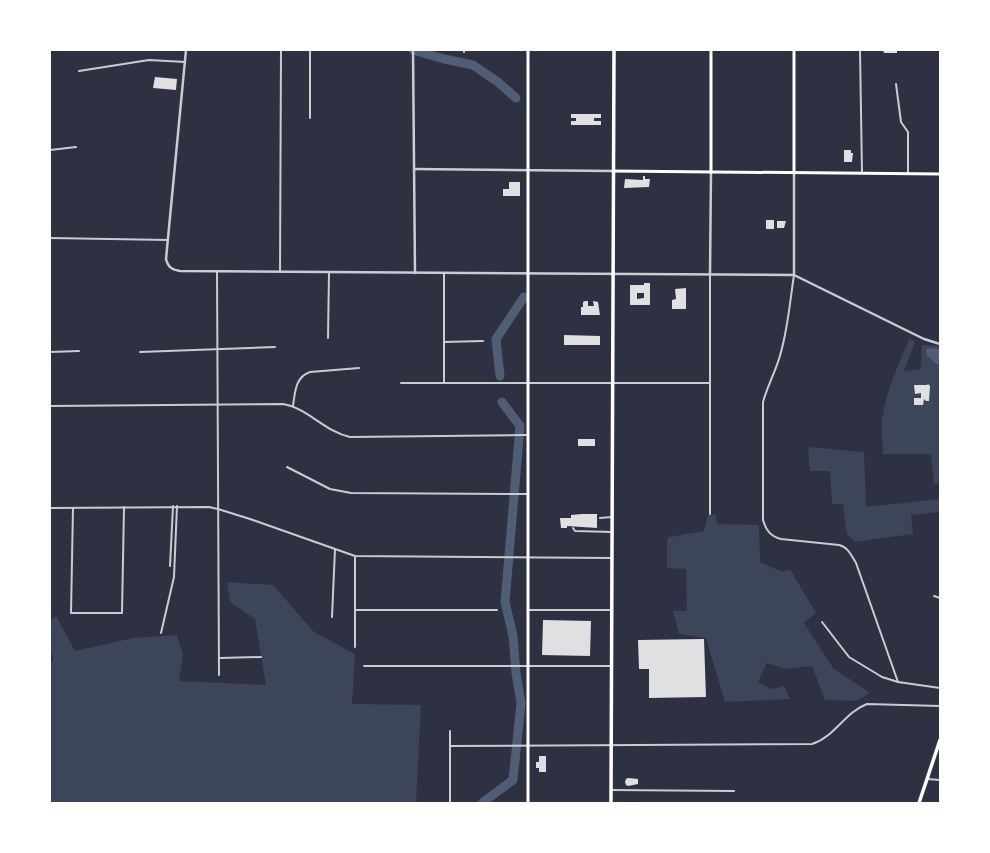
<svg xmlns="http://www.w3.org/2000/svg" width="990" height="853" viewBox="0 0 990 853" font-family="'Roboto Condensed',sans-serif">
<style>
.green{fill:#3c4559}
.water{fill:#4f5d75}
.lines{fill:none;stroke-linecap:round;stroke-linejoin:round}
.river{stroke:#4f5d75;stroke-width:9}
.building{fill:#e0e0e3;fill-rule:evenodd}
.minor{stroke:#caccd0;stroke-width:2}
.tertiary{stroke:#caccd0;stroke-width:2.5}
.secondary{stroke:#fff;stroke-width:3}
.primary{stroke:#fff;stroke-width:3.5}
</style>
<rect width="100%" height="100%" fill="#2d3142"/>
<g class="green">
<path d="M909,339l6,3 -11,29 17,-2 1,-24 18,1v137l-6,1 -3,-30h-48c0,-11 -2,-22 -1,-34 3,-27 17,-56 27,-81z"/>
<polygon points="808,447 864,452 866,507 940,499 940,512 911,515 913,534 855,542 847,534 843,504 832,504 830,471 810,471"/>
<polygon points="708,515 716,515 717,524 759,525 760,562 783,572 790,569 816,613 804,623 833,668 870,693 857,701 825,700 812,666 785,669 767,663 758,682 772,689 784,686 790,699 725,702 706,638 679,634 673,611 687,611 686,569 667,568 667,541 669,537 704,531"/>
<polygon points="227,582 273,585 314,632 355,654 352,704 421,705 416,803 50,803 50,664 53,660 50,647 50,620 56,616 75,651 133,638 177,635 183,655 179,681 266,685 255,619 230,602"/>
</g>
<polygon class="water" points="928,348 940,349 940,364 936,364 927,355 926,350"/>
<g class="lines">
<g class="river">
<polyline points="413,50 444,59 473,65 498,82 516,98"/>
<polyline points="500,376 496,339 524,297"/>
<polyline points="482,803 513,780 521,703 516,673 513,636 505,602 520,426 502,402"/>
</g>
</g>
<g class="building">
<polygon points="883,50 897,50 897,53 884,53"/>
<polygon points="155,77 177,79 176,90 153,88"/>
<polygon points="571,114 601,114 601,118 594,118 594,121 601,121 601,125 571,125 571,121 576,121 576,118 571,118"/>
<polygon points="844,150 851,150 851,153 853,153 852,162 844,162"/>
<polygon points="643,176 645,176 645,179 650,179 649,187 624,188 625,179 643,180"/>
<polygon points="509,182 520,182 520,196 503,196 503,189 509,189"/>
<rect x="766" y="220" width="8" height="9"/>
<polygon points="777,221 786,221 784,228 777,228"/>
<path d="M644,283h6v22h-20v-20h14zM637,293h7v5l-7,1z"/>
<polygon points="686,288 686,309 672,309 672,300 676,299 675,289"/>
<polygon points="585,301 588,301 588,306 594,306 593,301 598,302 600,315 581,315 581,307 583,307 583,302"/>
<polygon points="564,335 600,336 600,345 564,345"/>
<polygon points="928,384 930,386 929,401 926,401 924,399 923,405 914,405 914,398 921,398 921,393 915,394 914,385 927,385"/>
<rect x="578" y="439" width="17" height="7"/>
<polygon points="582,514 597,514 597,528 567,526 567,528 561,528 560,518 571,518 571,515"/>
<polygon points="543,620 591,621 590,656 542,655"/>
<polygon points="704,639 706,697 649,698 649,669 639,669 638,640"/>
<polygon points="539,756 546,756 546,772 539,772 539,768 536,768 536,762 539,762"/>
<polygon points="628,778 638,779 638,784 628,786 626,785 625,782 626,779"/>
</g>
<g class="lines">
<g class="minor">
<polyline points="464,50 464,52"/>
<polyline points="860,50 862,173"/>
<polyline points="79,71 149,60 185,62"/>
<polyline points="896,84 901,122 908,132 908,174"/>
<polyline points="310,118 310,50"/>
<polyline points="50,150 76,147"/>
<polyline points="50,238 168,240"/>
<polyline points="217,272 219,675"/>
<polyline points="280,272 281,50"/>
<polyline points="444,273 444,383"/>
<path d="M794,275c-4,26 -6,52 -13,77 -4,17 -13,32 -18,50v118c3,10 7,16 18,19l58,6c9,2 12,10 17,18l42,119"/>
<polyline points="328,338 329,272"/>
<polyline points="444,342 483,341"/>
<polyline points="50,352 79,351"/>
<polyline points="140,352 275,347"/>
<polyline points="401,383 710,383"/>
<path d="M50,406l233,-2c25,4 42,28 67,33l178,-2"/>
<path d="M293,406c2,-13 2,-29 17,-34l49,-4"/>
<polyline points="287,467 330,489 351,493 528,494"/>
<polyline points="50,508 209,507 218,509 250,519 355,556 612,558"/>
<polyline points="73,508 71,613 122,613 124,507"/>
<polyline points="710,514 710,274"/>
<polyline points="600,518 612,517"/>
<polyline points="573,528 575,531 612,532"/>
<polyline points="170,566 173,506"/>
<polyline points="934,596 940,598"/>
<polyline points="355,610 497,610"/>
<polyline points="528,610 611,610"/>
<polyline points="332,617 335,549"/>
<polyline points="822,622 849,657 882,677 898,682 940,688"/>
<polyline points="161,633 174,577 177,506"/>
<polyline points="355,647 355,557"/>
<polyline points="220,658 261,657"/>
<polyline points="364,666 611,666"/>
<polyline points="450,731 450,802"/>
<path d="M450,746l362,-2c23,-7 33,-32 55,-40l73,2"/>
<polyline points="927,779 940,780"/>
<polyline points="611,790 734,791"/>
</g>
<g class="tertiary">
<path d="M186,50l-20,209c2,8 6,11 14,12l614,4 130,64 16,5"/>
<polyline points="413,50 415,273"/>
<polyline points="414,169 613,171"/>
<polyline points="710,274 711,172"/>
<polyline points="794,275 794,173"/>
</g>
<g class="secondary">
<polyline points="794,50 794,173"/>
<polyline points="613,171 940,174"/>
<polyline points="711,172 711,50"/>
<polyline points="528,803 528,50"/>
</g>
<g class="primary">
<polyline points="611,803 614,50"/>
<polyline points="919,803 940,740"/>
</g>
</g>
<rect width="990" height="853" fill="none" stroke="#ffffff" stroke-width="102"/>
</svg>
